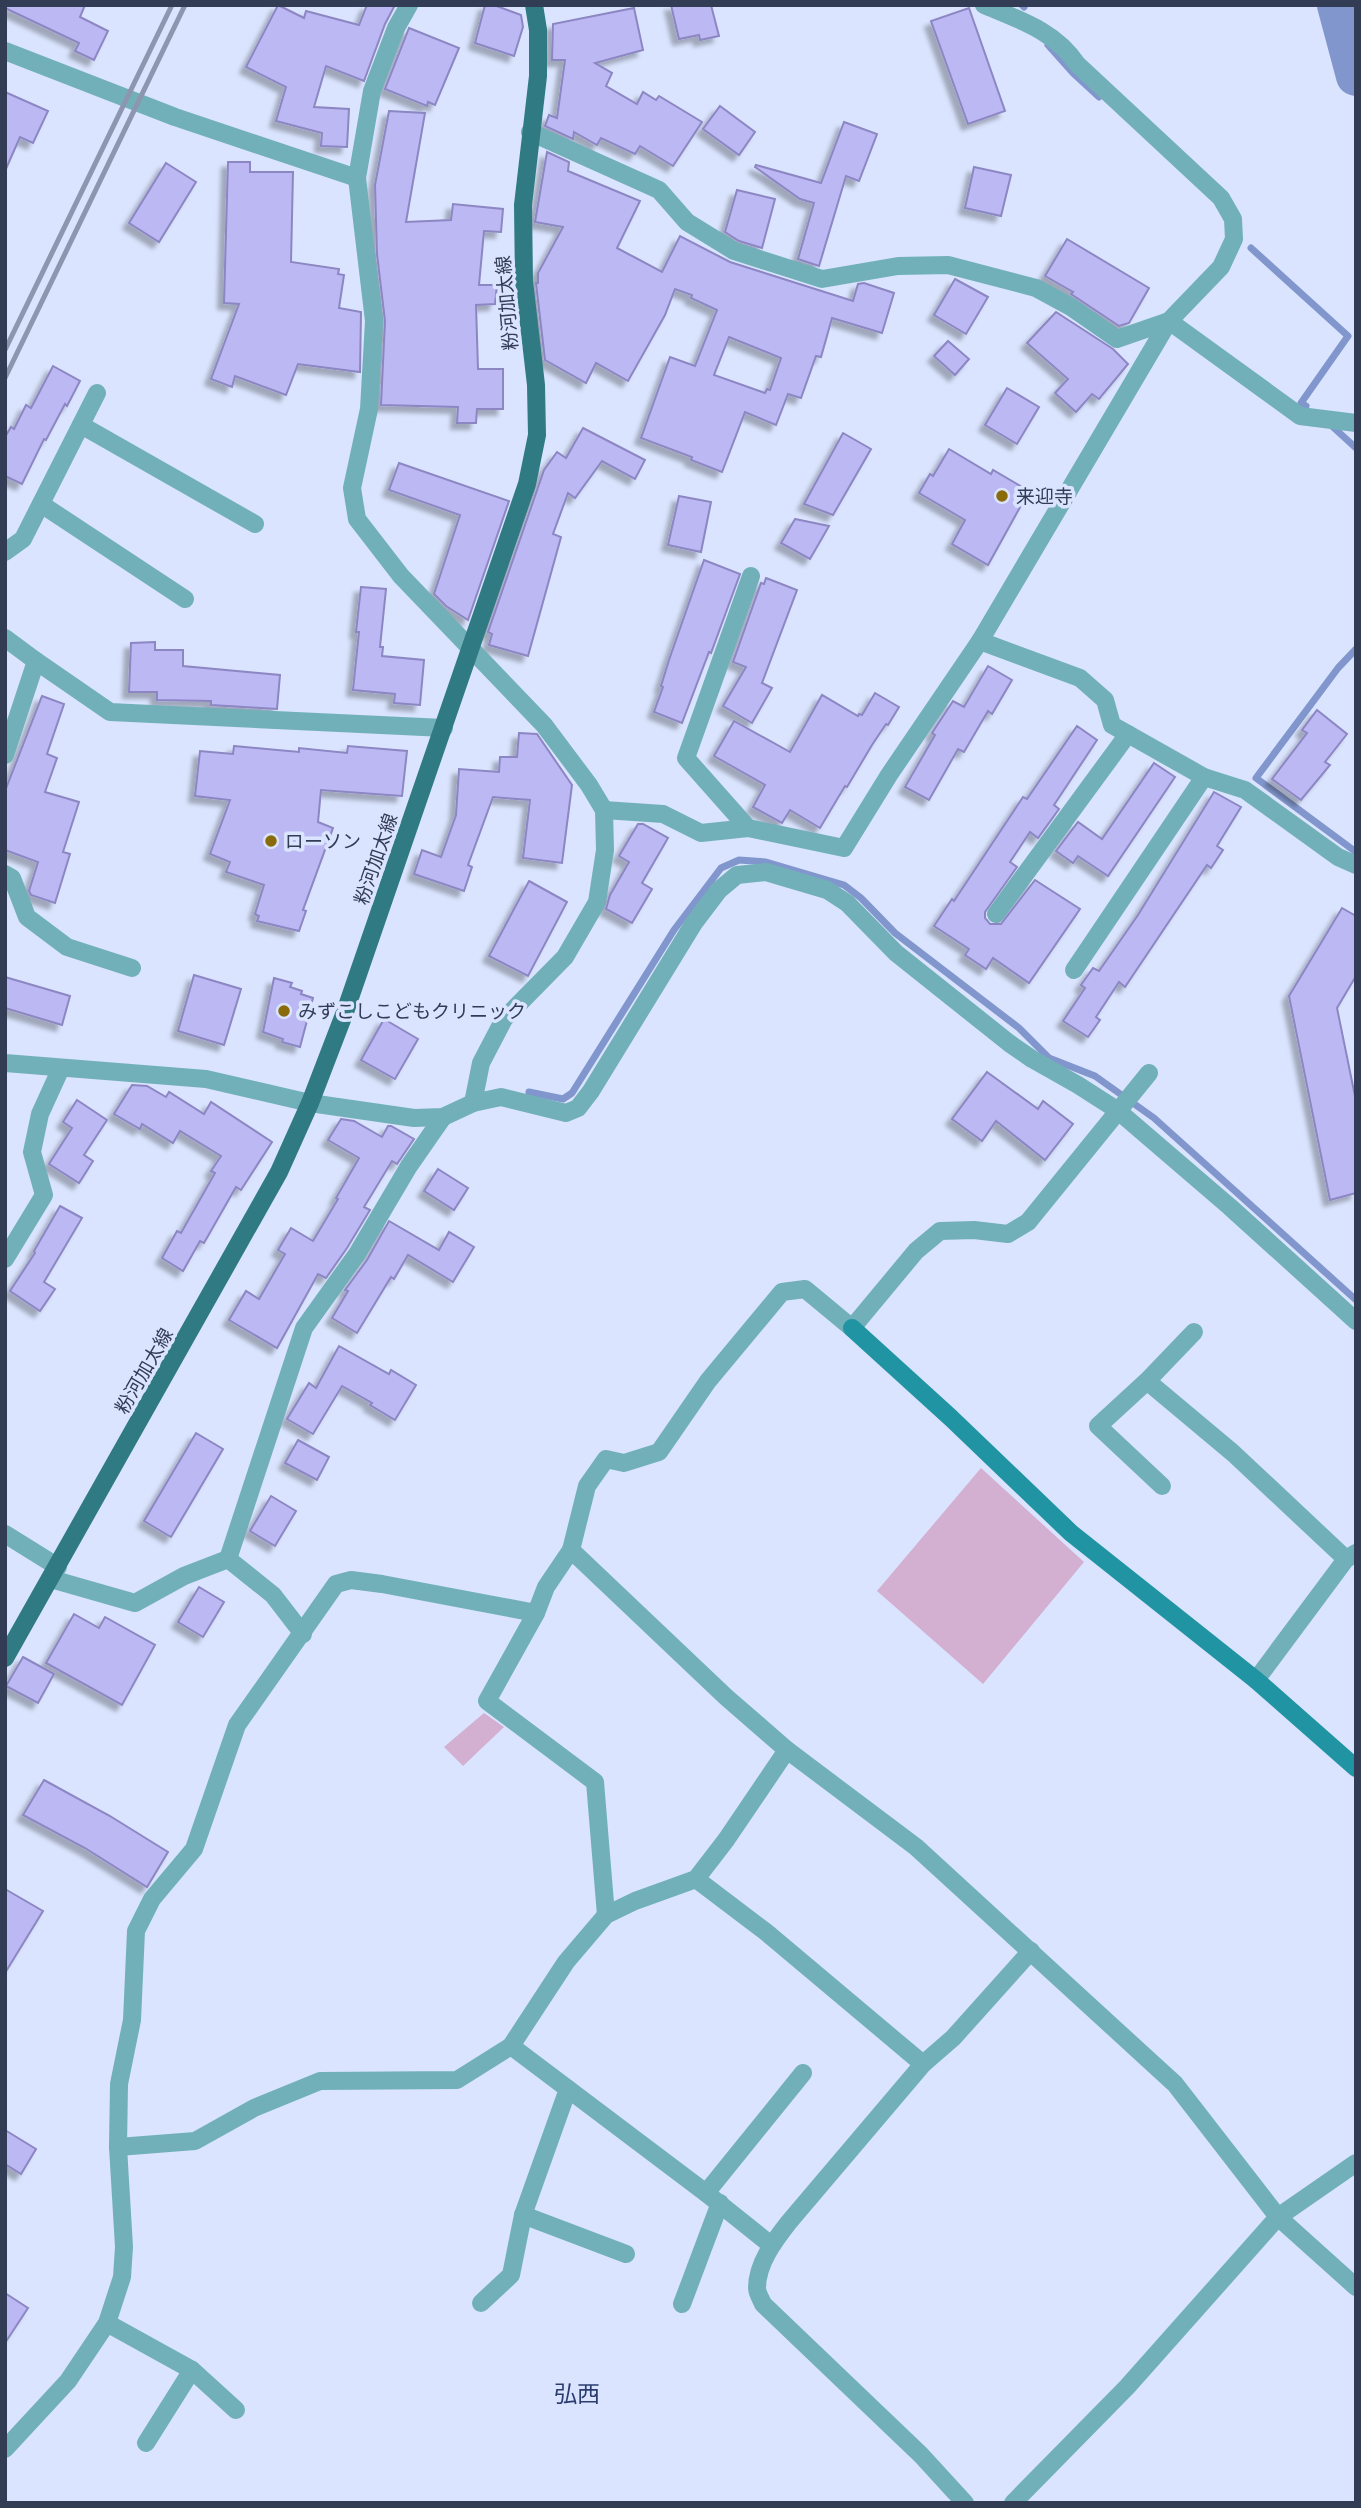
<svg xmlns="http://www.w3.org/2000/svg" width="1361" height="2508" viewBox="0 0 1361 2508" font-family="Montserrat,'Noto Sans JP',sans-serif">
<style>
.green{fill:#d3afd1}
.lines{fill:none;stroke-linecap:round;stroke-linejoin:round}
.stream{stroke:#8196cc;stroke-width:7}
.river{stroke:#8196cc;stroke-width:40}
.building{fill:#bcb8f4;stroke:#8c86c3;stroke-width:2;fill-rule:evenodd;filter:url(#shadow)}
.street{stroke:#72b0b9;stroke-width:18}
.secondary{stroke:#2194a3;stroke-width:18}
.primary{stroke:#307a84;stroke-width:18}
.rail{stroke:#8c96af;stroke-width:5}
.poi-dot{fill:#8a6b0c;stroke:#dae4fe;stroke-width:2.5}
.labels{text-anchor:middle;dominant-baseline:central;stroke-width:7;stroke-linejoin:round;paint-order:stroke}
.street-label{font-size:19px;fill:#333c55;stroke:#dae4fe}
.poi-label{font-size:19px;fill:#333c55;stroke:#dae4fe;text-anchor:start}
.quarter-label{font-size:23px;fill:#2b3c6f;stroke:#dae4fe}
</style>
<defs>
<filter id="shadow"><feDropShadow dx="-6" dy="6" stdDeviation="2" flood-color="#0004"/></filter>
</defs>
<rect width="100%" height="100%" fill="#dae4fe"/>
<g class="green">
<polygon points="981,1468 1084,1562 983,1684 877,1591"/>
<polygon points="484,1713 504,1727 463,1766 444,1747"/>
</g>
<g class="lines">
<g class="stream">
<polyline points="1022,5 1024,7"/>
<polyline points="1048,45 1073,73 1099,97"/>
<polyline points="1251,248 1348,336 1301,403 1306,406"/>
<polyline points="1333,427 1356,448"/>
<polyline points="1356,649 1338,668 1256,778 1356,852"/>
<polyline points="529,1092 563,1099 572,1093 674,930 721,868 739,860 766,862 844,885 861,898 895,933 1019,1028 1049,1058 1095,1076 1154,1118 1356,1300"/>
</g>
<polyline class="river" points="1337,5 1356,76"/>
</g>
<g class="building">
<polygon points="5,5 85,5 80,17 108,31 94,60 75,51 79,43 5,8"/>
<polygon points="278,5 304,18 306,11 359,25 367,5 395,5 385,24 364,81 326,66 314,107 349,109 347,147 321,146 322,133 276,121 286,87 246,67"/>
<polygon points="485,5 494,5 521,15 523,27 514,56 475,43"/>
<polygon points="671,5 711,5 719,36 700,40 699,35 679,39"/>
<polygon points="634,8 643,50 595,63 612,73 606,86 637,104 643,92 656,100 659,96 702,122 673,166 640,146 635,154 601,138 597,145 574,132 573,139 545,126 549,115 557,118 565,60 552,60 553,24"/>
<polygon points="969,8 1005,111 968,124 931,21"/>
<polygon points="409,28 459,48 435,105 428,102 427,106 385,89"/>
<polygon points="5,92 48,111 33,143 20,137 5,171"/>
<polygon points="720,106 755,132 739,155 703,129"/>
<polygon points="389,111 425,113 406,222 451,220 453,204 503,209 501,232 484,231 479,285 497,285 495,304 476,305 478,369 503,369 503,409 477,409 476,423 457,423 458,407 381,405 385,321 377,254 375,185"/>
<polygon points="844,122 877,134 859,181 846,176 819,266 798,259 814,203 800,199 755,167 756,165 821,183"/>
<path d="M547,152l22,10 -1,9 72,30 -23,47 45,24 18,-36 50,26 123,39 5,-17 6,-1 30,10 -12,40 -50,-15 -11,39 -5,-1 -15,42 -13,-4 -12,31 -31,-13 -23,60 -31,-12 1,-3 -51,-19 29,-81 25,9 22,-56 -26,-12 1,-3 -17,-6 -10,26 -37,66 -32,-18 -10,20 -41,-23 -9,-77h2v-10l25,-46 -28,-5zM729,337l52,21 -11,32 -3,-1 -2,4 -51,-18z"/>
<polygon points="228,162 250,162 250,172 293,172 291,262 339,269 338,274 344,275 339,308 361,312 360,372 298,364 286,395 235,376 232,387 211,379 239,304 224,303"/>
<polygon points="166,163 196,182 159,242 129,223"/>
<polygon points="974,167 1011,175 1001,216 965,208"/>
<polygon points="737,190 775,199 762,248 739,241 725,232"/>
<polygon points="1067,239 1149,288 1129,323 1119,326 1071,294 1073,292 1045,276"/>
<polygon points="955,279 988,297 966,334 934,315"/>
<polygon points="1056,312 1113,349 1128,364 1099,399 1092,394 1076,412 1055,393 1068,379 1027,343"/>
<polygon points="948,341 969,359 955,375 934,356"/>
<polygon points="53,366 80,381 67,406 65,404 46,440 44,439 22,484 5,476 5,437 11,427 14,429 26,405 31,408"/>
<polygon points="1007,388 1039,407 1017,444 985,425"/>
<polygon points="583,428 645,460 635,479 602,461 575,498 568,493 553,534 561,537 528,656 489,645 492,634 488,632 544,470 557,452 566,458"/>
<polygon points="843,433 871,449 833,515 804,504"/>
<polygon points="949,449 991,474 993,470 1029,491 988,565 952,544 965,520 919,493 930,474 933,476"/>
<polygon points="399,463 509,501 468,620 446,606 434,594 460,515 389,490"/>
<polygon points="679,496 711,502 701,552 668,545"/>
<polygon points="795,519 829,526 810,559 781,543"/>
<polygon points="704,560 740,574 711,653 709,652 682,723 654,712 663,687 661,686 669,660"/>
<polygon points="766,578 797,590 762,683 772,688 752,723 723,706 746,667 733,662 761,583 764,584"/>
<polygon points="361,587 386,589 380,647 383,647 382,656 424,660 420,705 394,703 395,694 353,690 359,632 356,632"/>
<polygon points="155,642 155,650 183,650 183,666 280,675 277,709 211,705 211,701 157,700 157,692 129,692 131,643"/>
<polygon points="988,666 1012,680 992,714 988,711 964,752 958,749 929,800 905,787 935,735 932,733 953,701 964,707"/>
<polygon points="875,693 899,707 888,725 886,724 872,745 847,787 845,786 820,828 790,810 782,823 753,807 765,785 714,756 734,721 790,752 822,695 858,716 859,714 862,715"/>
<polygon points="42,696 64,704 47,754 57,758 45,792 79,802 63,852 70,854 55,903 31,895 29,891 38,862 5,850 5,791"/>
<polygon points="1317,710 1347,734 1325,762 1330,765 1301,800 1272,779 1307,733 1302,730"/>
<polygon points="1077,726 1097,740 1054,805 1059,809 1038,838 1030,832 1010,862 1017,867 985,912 985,918 990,924 1001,924 1035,880 1080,909 1029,983 993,958 986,969 965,955 969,949 934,926 952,899 954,901 1023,797 1027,799"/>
<polygon points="519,733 537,734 572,785 562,863 523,858 530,800 493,797 468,865 472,867 464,891 414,874 422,850 441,857 456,815 459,769 499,772 500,757 517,757"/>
<polygon points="234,746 299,752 299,748 347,753 348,746 407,751 402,796 321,790 318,822 333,828 303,910 306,911 299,931 257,921 259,916 255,914 264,885 226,872 230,862 210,854 230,800 195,796 200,751 233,754"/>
<polygon points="1154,763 1175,777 1108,876 1078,856 1073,863 1056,851 1078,822 1102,839"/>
<polygon points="1214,792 1241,807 1217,846 1223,850 1211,868 1207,865 1125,987 1119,982 1096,1017 1100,1020 1088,1037 1063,1021 1085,988 1081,985 1093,968 1099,971 1138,915"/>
<polygon points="638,824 643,824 668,838 642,883 652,889 632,923 606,909 610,895 629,862 619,856"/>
<polygon points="529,881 567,902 528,976 489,956"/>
<polygon points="1342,908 1356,916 1356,976 1337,1008 1356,1101 1356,1193 1330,1200 1289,996"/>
<polygon points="194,975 241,989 224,1045 178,1031"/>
<polygon points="5,977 70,996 62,1025 5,1008"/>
<polygon points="274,978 292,983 290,987 302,991 301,994 313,998 300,1047 282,1042 283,1039 263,1032"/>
<polygon points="384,1019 418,1039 395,1079 361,1060"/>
<polygon points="987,1072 1038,1109 1043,1101 1073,1124 1045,1160 996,1121 982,1141 952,1119"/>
<polygon points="132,1085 147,1086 166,1097 169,1092 204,1114 211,1102 272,1142 241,1190 236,1187 204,1243 200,1241 183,1271 162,1258 177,1231 181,1233 215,1173 211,1171 221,1156 180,1131 173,1143 142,1124 140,1129 114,1114"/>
<polygon points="77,1100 107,1120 84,1155 93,1161 79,1183 49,1164 72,1128 63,1122"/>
<polygon points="341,1119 354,1121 382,1137 388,1126 391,1126 414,1139 397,1164 392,1161 364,1207 370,1210 347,1248 326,1278 318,1274 277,1348 229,1320 246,1291 259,1299 285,1254 278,1250 291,1228 313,1241 338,1199 336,1198 359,1158 328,1140"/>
<polygon points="438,1169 468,1188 454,1210 424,1191"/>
<polygon points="60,1206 82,1218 44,1282 55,1289 40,1311 10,1291 35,1253 34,1251"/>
<polygon points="389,1221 439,1250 449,1232 474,1247 453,1282 408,1255 394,1279 391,1277 357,1333 332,1318 348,1291 345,1290 367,1260"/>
<polygon points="339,1346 389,1374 391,1370 416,1385 395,1420 370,1405 372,1403 342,1386 313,1434 287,1419 309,1383 316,1388"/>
<polygon points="196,1433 223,1449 171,1537 144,1521"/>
<polygon points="298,1440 329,1457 317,1480 285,1463"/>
<polygon points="271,1496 296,1511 275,1546 250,1531"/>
<polygon points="199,1587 224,1602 203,1637 178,1622"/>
<polygon points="74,1614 99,1628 105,1617 155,1645 122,1705 46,1663"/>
<polygon points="23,1657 54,1674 38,1703 6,1686"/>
<polygon points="44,1780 110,1816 168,1852 147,1887 85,1848 23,1815"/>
<polygon points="5,1889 43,1911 5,1973"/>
<polygon points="5,2130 36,2149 21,2174 5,2164"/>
<polygon points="5,2293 28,2308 5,2343"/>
</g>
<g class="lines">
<g class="street">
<polyline points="409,5 396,28 372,91 357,178 374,321 369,409 352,488 357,519 401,576 544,725 589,785 604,810 605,850 597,902 565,957 504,1019 481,1063 473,1103"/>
<polyline points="5,51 175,117 357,178"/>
<polyline points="530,132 659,190 687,222 734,251 822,279 898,266 948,265 1036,288 1071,307 1117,339 1169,321"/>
<polyline points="1169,321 1300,416 1356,423"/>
<polyline points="81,425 255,524"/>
<polyline points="41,504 185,599"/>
<polyline points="5,552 23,539 97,393"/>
<polyline points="5,638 36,661"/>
<polyline points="980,641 1080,678 1105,700 1112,725 1204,777 1245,790 1338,857 1356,865"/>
<polyline points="5,755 36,661 110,712 444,728"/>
<path d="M604,810l59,4 38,19 47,-5 96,20 45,-73 91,-134 189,-320 52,-54 13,-28 -1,-20 -12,-21 -144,-134c-22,-33 -57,-44 -93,-59"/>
<polyline points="748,828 686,758 751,576"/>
<polyline points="5,874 12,878 27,917 67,947 132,968"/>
<polyline points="996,914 1128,734"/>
<polyline points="1074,970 1204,777"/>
<polyline points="5,1063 206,1079 310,1103 414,1118 443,1117 473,1103 501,1097 566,1113 578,1108 591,1091 694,923 719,890 737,875 766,872 827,890 847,903 896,953 1009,1043 1032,1059 1078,1085 1117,1110 1230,1207 1356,1321"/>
<polyline points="5,1259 44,1195 32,1152 40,1114 61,1068"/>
<polyline points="1147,1381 1233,1453 1346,1559"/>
<polyline points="1162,1486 1098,1426 1147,1381 1194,1332"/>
<polyline points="5,1534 58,1567"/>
<polyline points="571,1550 726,1697 787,1750 916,1847 1175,2084 1278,2217 1356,2287"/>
<polyline points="228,1559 304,1328 357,1254 409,1166 443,1117"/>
<polyline points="228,1559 273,1595 303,1634"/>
<polyline points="51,1579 135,1603 184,1576 228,1559"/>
<polyline points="536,1613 487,1701 595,1782 606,1915"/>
<polyline points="1256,1680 1346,1559 1356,1553"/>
<polyline points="696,1879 766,1932 923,2064"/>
<polyline points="511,2046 706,2193 771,2245"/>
<polyline points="118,2147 195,2141 254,2108 320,2081 457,2080 511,2046 566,1962 606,1915 635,1901 696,1879 726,1840 787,1750"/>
<polyline points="706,2193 803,2073"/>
<polyline points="523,2215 626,2254"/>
<polyline points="481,2303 511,2275 523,2215 568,2089"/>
<polyline points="682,2304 720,2203"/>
<polyline points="107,2323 192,2370 236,2410"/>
<polyline points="146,2443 192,2370"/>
<polyline points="5,2449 68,2381 107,2323 122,2277 124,2247 118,2147 119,2084 132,2020 136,1931 152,1899 194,1849 237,1725 336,1584 351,1580 382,1584 536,1613 546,1587 571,1550 587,1486 606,1459 624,1463 659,1452 708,1381 782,1292 805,1289 852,1328 916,1251 940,1231 974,1230 1008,1234 1028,1222 1149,1073"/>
<path d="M965,2503l-44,-48 -158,-151c-2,-5 -6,-11 -6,-16 0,-25 18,-48 32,-66l134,-158 30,-26 78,-87"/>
<polyline points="1013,2503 1127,2387 1278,2217 1356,2163"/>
</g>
<polyline class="secondary" points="852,1328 951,1418 1071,1533 1256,1680 1356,1768"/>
<polyline class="primary" points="5,1658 279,1172 310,1103 345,1012 527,484 537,435 536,385 524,281 523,205 538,76 538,30 534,5"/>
<g class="rail">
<polyline points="5,350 172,5"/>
<polyline points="5,378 185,5"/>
</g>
</g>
<g class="poi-dot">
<circle cx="1002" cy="496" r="7"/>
<circle cx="271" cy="841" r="7"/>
<circle cx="284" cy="1011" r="7"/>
</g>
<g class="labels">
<g class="street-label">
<text transform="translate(507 303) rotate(-95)">粉河加太線</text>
<text transform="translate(376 859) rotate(-71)">粉河加太線</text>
<text transform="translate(144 1371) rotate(-60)">粉河加太線</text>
</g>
<g class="poi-label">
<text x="1016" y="496">来迎寺</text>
<text x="285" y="841">ローソン</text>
<text x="298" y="1011">みずこしこどもクリニック</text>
</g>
<g class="quarter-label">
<text x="577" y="2394">弘西</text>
</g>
</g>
<rect width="1361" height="2508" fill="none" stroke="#333c55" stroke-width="14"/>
</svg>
